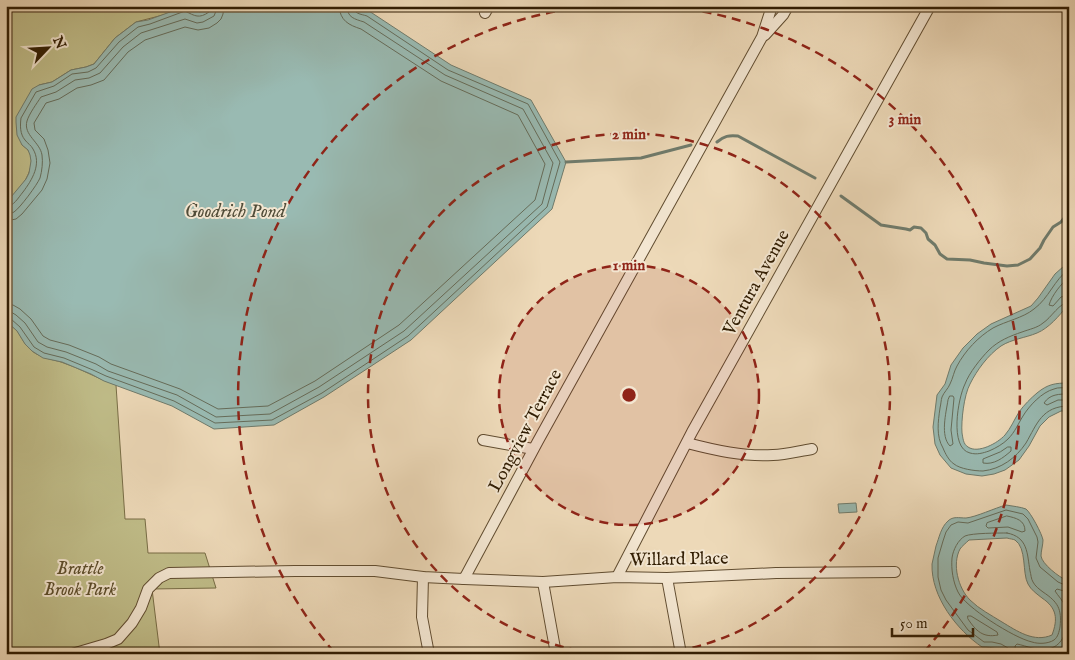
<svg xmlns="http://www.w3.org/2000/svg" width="1075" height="660" viewBox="0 0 1075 660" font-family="'IM FELL English',serif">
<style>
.green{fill:#c0bd89;stroke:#786d46}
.water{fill:#99bab2;stroke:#6f7b6c;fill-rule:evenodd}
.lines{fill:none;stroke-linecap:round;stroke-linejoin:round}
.shore{stroke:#656c5a;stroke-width:1}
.stream{stroke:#6f7b6c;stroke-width:3}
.street-casing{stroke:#604c30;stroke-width:12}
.street{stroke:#f3e6d1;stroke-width:10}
.ring{fill:none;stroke:#8f2418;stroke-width:2.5;stroke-dasharray:9 6}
.labels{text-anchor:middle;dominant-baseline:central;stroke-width:4;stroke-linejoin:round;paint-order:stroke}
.street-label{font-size:18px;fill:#311d03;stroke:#f3e6d1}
.park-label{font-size:18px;font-style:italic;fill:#5c4d2b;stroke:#f3e6d1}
.water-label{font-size:19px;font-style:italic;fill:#504c38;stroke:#f3e6d1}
.centre{fill:#8f2418;stroke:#f3e6d1;stroke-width:2.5}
.ring-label{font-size:15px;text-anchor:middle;font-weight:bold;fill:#8f2418;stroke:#f3e6d1;stroke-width:4;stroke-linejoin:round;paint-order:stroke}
</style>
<rect width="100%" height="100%" fill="#edd9b8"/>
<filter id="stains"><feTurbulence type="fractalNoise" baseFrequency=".004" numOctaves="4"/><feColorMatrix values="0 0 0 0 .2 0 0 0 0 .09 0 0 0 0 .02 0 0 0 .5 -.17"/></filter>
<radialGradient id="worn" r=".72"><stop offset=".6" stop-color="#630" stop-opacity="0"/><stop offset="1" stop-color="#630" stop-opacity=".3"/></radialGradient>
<g class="green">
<path d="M6,6h192l2,6 -10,-4 -54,14 -21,16 -21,26 -8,3 -15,3 -19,12 -13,3 -17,60c1,0 6,5 6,5 12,16 -10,43 -22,53z"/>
<path d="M6,322c4,3 9,6 12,10 4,7 8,14 14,19 9,7 19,8 29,11 19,6 37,17 55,23l9,134h20l3,34h57l11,35 -64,1 8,65h-154z"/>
</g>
<g class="water">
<polygon points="209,6 349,6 369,11 451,65 531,100 566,162 552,209 411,340 324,397 274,425 214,429 172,406 104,381 91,374 62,362 43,358 32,351 25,344 17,331 6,321 6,203 26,179 29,173 31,161 30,155 28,150 22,145 17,135 16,122 16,117 32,89 39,85 52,82 71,70 86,67 94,64 115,38 136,22 148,20 181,8 190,8 200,12"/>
<path d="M1069,264v40l-1,1c-9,11 -19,23 -31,28 -12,5 -25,6 -36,13 -13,9 -24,24 -31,38 -6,11 -9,37 -8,49 1,5 1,11 6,14 10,7 30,-4 37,-12 6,-7 9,-15 14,-23 5,-7 12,-14 18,-19 11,-9 18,-10 32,-10v28h-8l-12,6 -9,9 -11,20 -10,14 -14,10 -11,4 -12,2 -16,-2 -15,-6 -11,-13 -5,-11 -2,-17 4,-32 8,-11 6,-19 12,-17 14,-14 14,-10 40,-18 7,-8 17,-24 9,-8z"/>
<polygon points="856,503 857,512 839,513 838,504"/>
<path d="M1006,505c6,1 15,2 20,4 5,4 16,25 17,31 0,5 -2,11 -2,16 1,8 18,21 25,24l3,-1v75h-61c-9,-5 -15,-7 -26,-7 -25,-17 -51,-50 -50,-83 1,-6 3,-12 4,-18 3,-8 5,-19 12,-25 5,-5 11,-3 18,-3 10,-1 29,-10 40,-13zM1007,538c3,1 6,1 8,2 12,8 7,33 13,44 3,6 9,10 14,14 15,10 16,21 10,37 -18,8 -35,-4 -50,-13 -11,-7 -23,-13 -32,-22 -12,-12 -18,-36 -10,-51 2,-3 6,-6 9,-9z"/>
</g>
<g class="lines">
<g class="shore">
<path d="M6,207c8,-1 12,-9 17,-15 9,-12 19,-28 10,-43 -2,-4 -5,-5 -8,-9 -5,-6 -5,-14 -4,-22l15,-26 18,-6 18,-12 16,-2 8,-4 23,-26 19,-15 12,-3 35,-13c10,5 14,8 24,1l1,-6"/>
<path d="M6,213c4,0 5,1 8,-1 6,-4 23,-27 26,-34 2,-7 3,-16 2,-23 -2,-13 -19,-20 -15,-34 2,-7 10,-18 14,-24l15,-5 19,-12 14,-2 11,-5 23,-26 18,-14 44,-14 12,4 6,-1 11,-6 2,-5 1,-5"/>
<polyline points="6,221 16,219 22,214 42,190 47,179 50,163 48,150 44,139 35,130 34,123 46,103 59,99 77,88 91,85 104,80 128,52 145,40 185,27 198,30 209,28 217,23 221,19 223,14 224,6"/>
<path d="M1069,269c-15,11 -20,29 -35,40 -11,9 -28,12 -41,19 -15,9 -28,23 -36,38 -3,5 -4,12 -7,18 -2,5 -6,8 -8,13 -1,3 -1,7 -2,11 -2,14 -4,28 3,40 2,5 6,13 11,16 6,5 21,7 29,7 18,-2 33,-13 43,-28 11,-19 16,-37 43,-37"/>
<path d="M1069,277c-8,7 -17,18 -20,28l4,1 8,-9 8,-2"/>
<path d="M1069,302c-9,0 -18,16 -26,21 -6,5 -13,6 -21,9 -12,4 -24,9 -33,18 -8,8 -20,23 -24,34 -7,14 -16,64 5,69 7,2 13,0 19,-2 7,-3 14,-7 19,-12 7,-7 10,-15 15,-23 6,-10 19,-24 31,-27 4,-2 10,-1 15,-1"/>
<path d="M6,304l7,1 7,4 11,10 12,17 7,4 19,5 30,12 12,7 69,25 38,20 50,-3 47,-25 84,-56 136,-125 10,-36 -27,-49 -77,-34 -80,-52c-12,-4 -21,-8 -22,-23"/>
<path d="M6,312h5l5,3 9,8 13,19 9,5 19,5 30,12 12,7 69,24 39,22 54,-3 49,-27 85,-56 138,-127 11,-41 -30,-54 -78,-34 -81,-53c-9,-3 -17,-4 -17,-16"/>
<path d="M6,318l5,1 9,8 14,20 10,6 20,5 29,12 13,6 68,25 41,22 57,-3 50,-27 86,-57 139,-129 13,-45 -32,-58 -80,-34 -81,-54c-6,-2 -14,-2 -14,-10"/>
<path d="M1069,394c-10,0 -19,0 -25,9l3,2 11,-5h11"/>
<path d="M950,396h3l1,2 -3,32 2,14 -3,2c-10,-10 -4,-33 -2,-46z"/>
<path d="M1008,447h3v4c-8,7 -17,14 -28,12v-4l17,-7z"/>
<path d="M1007,516c9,2 18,4 18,15l-3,1 -14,-5 -20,1 -2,-2 1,-3z"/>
<path d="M1007,533c21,4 20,20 23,38 1,3 1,8 3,11 2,4 6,7 10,10 15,10 19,17 17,35 -1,5 -2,10 -6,13 -6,4 -16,4 -22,2 -18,-4 -67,-35 -74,-50 -5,-10 -7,-23 -6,-34 1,-8 6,-18 13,-22 7,-3 33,-3 42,-3z"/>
<path d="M968,616h3l26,16 1,3c-15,3 -22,-4 -30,-16z"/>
<polyline points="1010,654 1008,648 1001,644 992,642 984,642 968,630 946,600 941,590 938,577 938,558 943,541 946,532 951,525 958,522 968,523 1006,510 1023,514 1028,519 1037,537 1038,542 1036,558 1040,567 1058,582 1065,585 1069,584"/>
<path d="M1016,654l-1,-8 2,-2c10,2 20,7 31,5 18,-3 22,-27 17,-42 -2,-7 -7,-11 -10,-16l2,-2 7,2h5"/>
</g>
<g class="stream">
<path d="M717,142c7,-6 12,-7 21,-6l77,42"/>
<polyline points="566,162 641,158 691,145"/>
<polyline points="841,196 881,225 906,229 910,230 914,227 921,228 926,233 928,239 935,245 940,254 947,259 970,260 984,263 1007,266 1018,265 1030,259 1040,248 1044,240 1053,227 1061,222 1069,212"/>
</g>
<defs>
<g id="street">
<polyline points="485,13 489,6"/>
<polyline points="765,35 783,15 788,6"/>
<polyline points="483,440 533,449"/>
<path d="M687,443c27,7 57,14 86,12 13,0 26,-4 39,-6"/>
<polyline points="423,577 422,617 429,654"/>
<polyline points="617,577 692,432 930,6"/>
<polyline points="667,578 681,654"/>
<polyline points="464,579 543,582 617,577 667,578 776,573 895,572"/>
<polyline points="543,582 556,654"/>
<polyline points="72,654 106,644 118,639 132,623 141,608 148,589 159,578 169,573 295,571 375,571 423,577 464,579 538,441 762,37 772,6"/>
</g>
</defs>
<use href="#street" class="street-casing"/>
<use href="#street" class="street"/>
</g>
<circle cx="629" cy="395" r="130" fill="#8f2418" fill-opacity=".12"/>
<g class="ring">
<circle cx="629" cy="395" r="130"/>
<path d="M593 653A261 261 0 1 1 665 653"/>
<path d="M334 652A391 391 0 0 1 585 7M673 7A391 391 0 0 1 924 652"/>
</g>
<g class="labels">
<g class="street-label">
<text transform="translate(757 283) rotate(-61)">Ventura Avenue</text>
<text transform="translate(526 431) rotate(-62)">Longview Terrace</text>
<text transform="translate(679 560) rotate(-1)">Willard Place</text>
</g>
<g class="park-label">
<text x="80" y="569">Brattle<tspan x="80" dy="21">Brook Park</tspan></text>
</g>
<g class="water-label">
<text x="235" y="212">Goodrich Pond</text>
</g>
</g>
<circle cx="629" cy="395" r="8" class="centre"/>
<g class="ring-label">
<text x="905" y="124">3 min</text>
<text x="629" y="139">2 min</text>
<text x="629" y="270">1 min</text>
</g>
<rect width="1075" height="660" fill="none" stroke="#edd9b8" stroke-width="25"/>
<rect x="8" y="8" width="1060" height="645" fill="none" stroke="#311d03" stroke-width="2.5"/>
<rect x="12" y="12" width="1050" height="635" fill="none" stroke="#311d03"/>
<g transform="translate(48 48) rotate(65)" stroke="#f3e6d1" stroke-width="4" paint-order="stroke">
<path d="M0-4L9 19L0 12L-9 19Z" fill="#311d03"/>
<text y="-8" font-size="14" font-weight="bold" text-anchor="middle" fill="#311d03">N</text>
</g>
<path d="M892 628v8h81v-8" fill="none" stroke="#311d03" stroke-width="2.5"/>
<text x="900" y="628" font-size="15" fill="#311d03" stroke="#f3e6d1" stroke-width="4" paint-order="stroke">50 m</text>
<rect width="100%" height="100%" filter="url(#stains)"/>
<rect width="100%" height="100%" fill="url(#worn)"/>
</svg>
